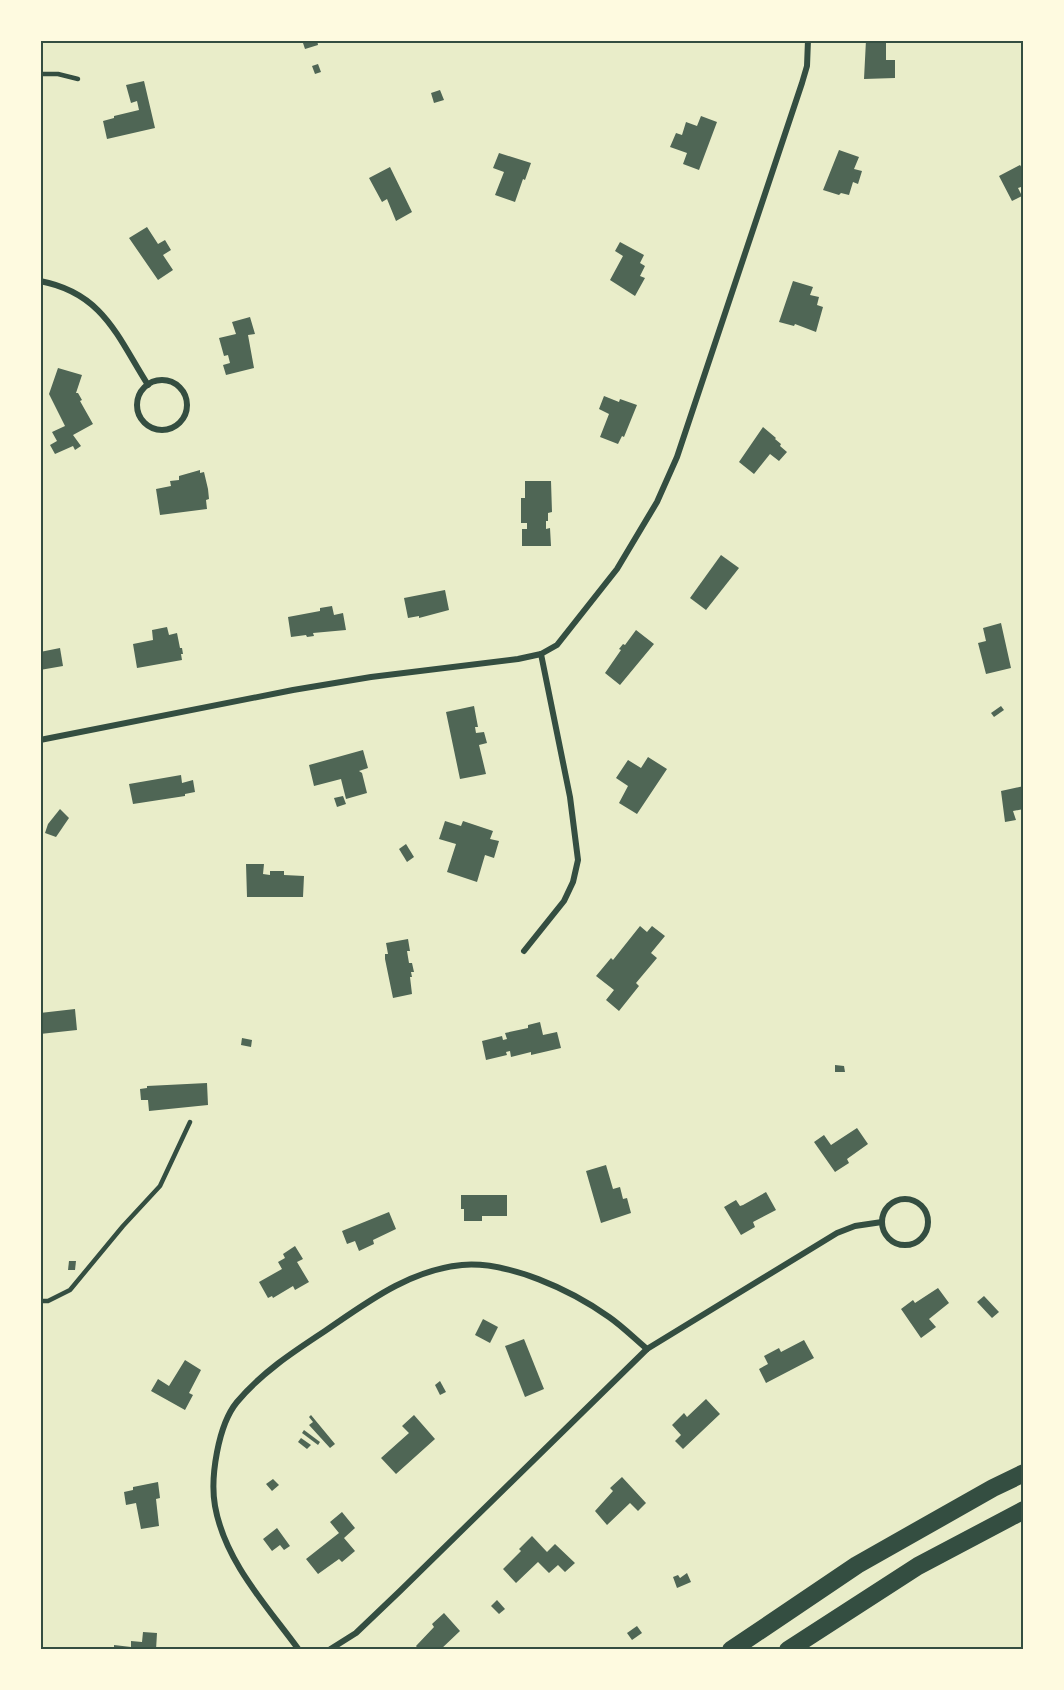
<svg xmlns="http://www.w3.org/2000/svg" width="1064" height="1690" viewBox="0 0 1064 1690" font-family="'IBM Plex Sans',sans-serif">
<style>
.building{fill:#4f6655}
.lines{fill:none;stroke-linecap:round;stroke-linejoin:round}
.service{stroke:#344e41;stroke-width:4.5}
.minor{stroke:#344e41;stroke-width:6}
.motorway{stroke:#344e41;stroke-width:18}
.neatline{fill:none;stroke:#344e41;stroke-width:2}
</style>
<rect width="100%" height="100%" fill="#e9edc9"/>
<g class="building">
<polygon points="302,40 317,40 318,45 305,49"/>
<polygon points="866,40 886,40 886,60 895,60 895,78 864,79"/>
<polygon points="318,64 321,72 315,74 312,66"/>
<polygon points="144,81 155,128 107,139 103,121 114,118 114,116 139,110 137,101 131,103 126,85"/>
<polygon points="440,90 444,100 434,103 431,93"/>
<polygon points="701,116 717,122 699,170 683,164 687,153 670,147 676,133 682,135 686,122 697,126"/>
<polygon points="839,150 859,157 854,169 862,171 858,184 853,182 849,195 841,193 839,195 823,190"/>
<polygon points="499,153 531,163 525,180 523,179 515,202 495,195 504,172 493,168"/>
<polygon points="1020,165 1024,171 1024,186 1018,188 1022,196 1012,201 999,176"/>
<polygon points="390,167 412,212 396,221 387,199 382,202 369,178"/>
<polygon points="147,227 158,244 165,240 171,250 163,255 173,270 158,280 129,238"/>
<polygon points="620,242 644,255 640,263 645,266 640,276 645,278 635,296 610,280 623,256 615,251"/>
<polygon points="793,281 813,287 810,295 819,297 817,305 823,307 816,332 795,324 794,326 779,322"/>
<polygon points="250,317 255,334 248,335 254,368 226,375 223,365 230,363 228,355 224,356 219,338 236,334 232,322"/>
<polygon points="58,368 82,375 76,393 78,393 82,400 80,401 93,424 73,435 81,446 75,450 73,446 55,454 50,445 57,441 52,432 65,426 49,394"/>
<polygon points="604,396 619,402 620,399 637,405 624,437 622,436 618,444 600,437 609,414 599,409"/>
<polygon points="763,427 776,438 775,439 781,444 780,446 787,452 779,461 770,454 754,474 739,462"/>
<polygon points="200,470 200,473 204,472 208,489 209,499 206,500 207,509 160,515 156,489 171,486 170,481 179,480 179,476"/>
<polygon points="525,481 551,481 552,512 548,513 548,521 546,521 546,529 550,528 551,546 522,546 522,529 527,529 527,523 521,523 521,498 525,498"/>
<polygon points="721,555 739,568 706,610 690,598"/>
<polygon points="445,590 449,610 419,618 419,616 408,618 404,598"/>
<polygon points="332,606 334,615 343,613 346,630 313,633 314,636 307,637 306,635 291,637 288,617 320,611 320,608"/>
<polygon points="1001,623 1011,668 986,674 978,643 986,641 983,628"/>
<polygon points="167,627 169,635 177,633 180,648 182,648 183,654 181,654 182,660 137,668 133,644 153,640 152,630"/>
<polygon points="636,630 654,644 620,685 605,673 621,650 619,649 623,644 625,645"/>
<polygon points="60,648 63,666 40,670 40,652"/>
<polygon points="474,706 478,727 475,727 476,733 484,732 487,743 479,745 486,774 460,779 446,712"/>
<polygon points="1001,706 1004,710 994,717 991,713"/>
<polygon points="363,750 368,768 359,771 362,773 367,793 346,799 341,779 314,786 309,765"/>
<polygon points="648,757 667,769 637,814 619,803 628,786 616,778 628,760 641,768"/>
<polygon points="181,775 182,783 193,780 195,792 185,794 185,796 133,804 129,784"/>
<polygon points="1024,786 1024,809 1013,811 1016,820 1005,822 1001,791"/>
<polygon points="343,796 346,804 337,807 334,798"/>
<polygon points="60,809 69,818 56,837 45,833 48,824"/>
<polygon points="445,821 461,826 463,821 493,831 490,839 499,841 494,858 485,855 477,882 447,872 456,844 439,839"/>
<polygon points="406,844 414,857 407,862 399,849"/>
<polygon points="246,864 264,864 263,874 270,875 270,871 284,871 284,875 304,876 303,897 247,897"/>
<polygon points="640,926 647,932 652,926 665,936 651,953 657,958 636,983 639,986 619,1011 606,1000 614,990 596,976 611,958 613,960"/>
<polygon points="408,939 410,951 407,951 409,963 412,963 414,972 411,972 412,977 410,977 412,994 393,998 385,959 385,954 388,954 386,943"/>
<polygon points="75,1009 77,1030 40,1034 40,1013"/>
<polygon points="540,1022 543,1035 557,1032 561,1048 531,1055 531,1052 511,1057 510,1051 506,1052 507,1055 486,1060 482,1041 502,1036 503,1040 507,1039 505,1033 528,1028 528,1025"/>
<polygon points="242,1038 252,1040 251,1047 241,1045"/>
<polygon points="835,1065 844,1066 845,1072 835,1072"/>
<polygon points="207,1083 208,1105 149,1111 148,1100 141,1100 140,1089 147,1088 147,1086"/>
<polygon points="857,1128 868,1144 847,1159 849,1163 835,1172 814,1142 824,1135 831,1145"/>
<polygon points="606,1165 613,1189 620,1187 623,1199 627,1198 631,1213 601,1223 586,1171"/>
<polygon points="766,1192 776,1210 753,1222 755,1227 741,1235 724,1207 736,1200 740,1206 743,1205"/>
<polygon points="461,1195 507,1195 507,1216 482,1216 482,1221 464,1221 464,1209 461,1209"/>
<polygon points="389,1212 396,1229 373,1240 374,1244 359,1251 355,1241 347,1244 342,1231"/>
<polygon points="295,1246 303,1259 297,1262 309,1282 295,1290 293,1286 273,1298 272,1296 268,1298 259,1282 282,1269 278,1262 285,1258 283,1254"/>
<polygon points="69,1261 76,1261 75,1270 68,1270"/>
<polygon points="938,1288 949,1303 929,1319 936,1327 921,1338 901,1309 913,1300 915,1303"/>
<polygon points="984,1296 999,1312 992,1318 977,1302"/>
<polygon points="483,1319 498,1327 490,1343 475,1335"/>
<polygon points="524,1339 544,1389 525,1397 505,1346"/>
<polygon points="804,1340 814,1358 766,1383 759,1369 768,1364 764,1356 779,1348 781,1352"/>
<polygon points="185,1360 201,1370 189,1393 193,1395 185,1410 151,1391 158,1379 169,1386"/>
<polygon points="440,1381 446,1392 440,1395 435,1385"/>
<polygon points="706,1399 720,1414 683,1449 675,1441 681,1435 672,1425 684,1413 687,1417"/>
<polygon points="311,1415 335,1444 330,1448 309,1425 313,1422 309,1417"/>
<polygon points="414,1415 435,1439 396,1474 381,1458 409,1433 402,1426"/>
<polygon points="304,1430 320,1442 318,1445 302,1433"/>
<polygon points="301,1438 311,1445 307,1449 298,1442"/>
<polygon points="622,1477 646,1503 638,1511 630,1503 607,1525 595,1511 613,1491 610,1488"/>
<polygon points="273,1479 279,1485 272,1491 266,1484"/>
<polygon points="158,1482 160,1498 156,1499 159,1526 141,1529 136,1503 126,1505 124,1492 133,1490 133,1487"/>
<polygon points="342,1512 355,1528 344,1538 355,1551 342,1562 339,1559 318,1574 306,1559 339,1533 330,1522"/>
<polygon points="277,1528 290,1546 284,1550 280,1545 272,1551 263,1539"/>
<polygon points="532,1536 547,1552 555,1544 575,1563 565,1572 558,1565 549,1573 538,1562 516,1583 503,1569 521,1551 519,1549"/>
<polygon points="687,1573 691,1582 677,1588 673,1577 678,1575 680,1578"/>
<polygon points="497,1600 505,1609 499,1614 491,1606"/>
<polygon points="444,1613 460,1631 440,1650 419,1650 416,1646 434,1627 432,1624"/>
<polygon points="637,1626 642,1633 632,1640 627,1633"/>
<polygon points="143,1632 157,1633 156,1650 114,1650 114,1645 131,1647 131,1641 142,1642"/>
</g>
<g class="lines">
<g class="service">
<polyline points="40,74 58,74 78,79"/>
<polyline points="40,1301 48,1301 70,1290 123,1226 160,1186 190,1122"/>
</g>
<g class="minor">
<path d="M40,281c63,12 77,55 108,104"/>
<circle cx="162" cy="405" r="25"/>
<polyline points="40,740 293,690 371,677 518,659 541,654"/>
<polyline points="524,951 564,901 573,882 578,860 570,797 541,654 557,645 617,569 657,502 677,457 802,83 807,66 808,40"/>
<circle cx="905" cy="1222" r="23"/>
<path d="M299,1650c-32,-44 -74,-88 -84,-144 -5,-28 3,-81 22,-104 24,-29 56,-50 88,-71 41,-28 84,-61 137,-66 47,-4 109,25 147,52 13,9 25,21 38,32"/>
<polyline points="329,1650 356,1633 400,1591 647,1349 837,1233 855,1226 882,1222"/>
</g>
<g class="motorway">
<polyline points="731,1650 857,1565 993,1488 1024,1473"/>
<polyline points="788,1650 918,1566 1024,1510"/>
</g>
</g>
<rect width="1064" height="1690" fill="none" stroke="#fefae0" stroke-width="84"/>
<rect x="42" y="42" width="980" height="1606" class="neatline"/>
</svg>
